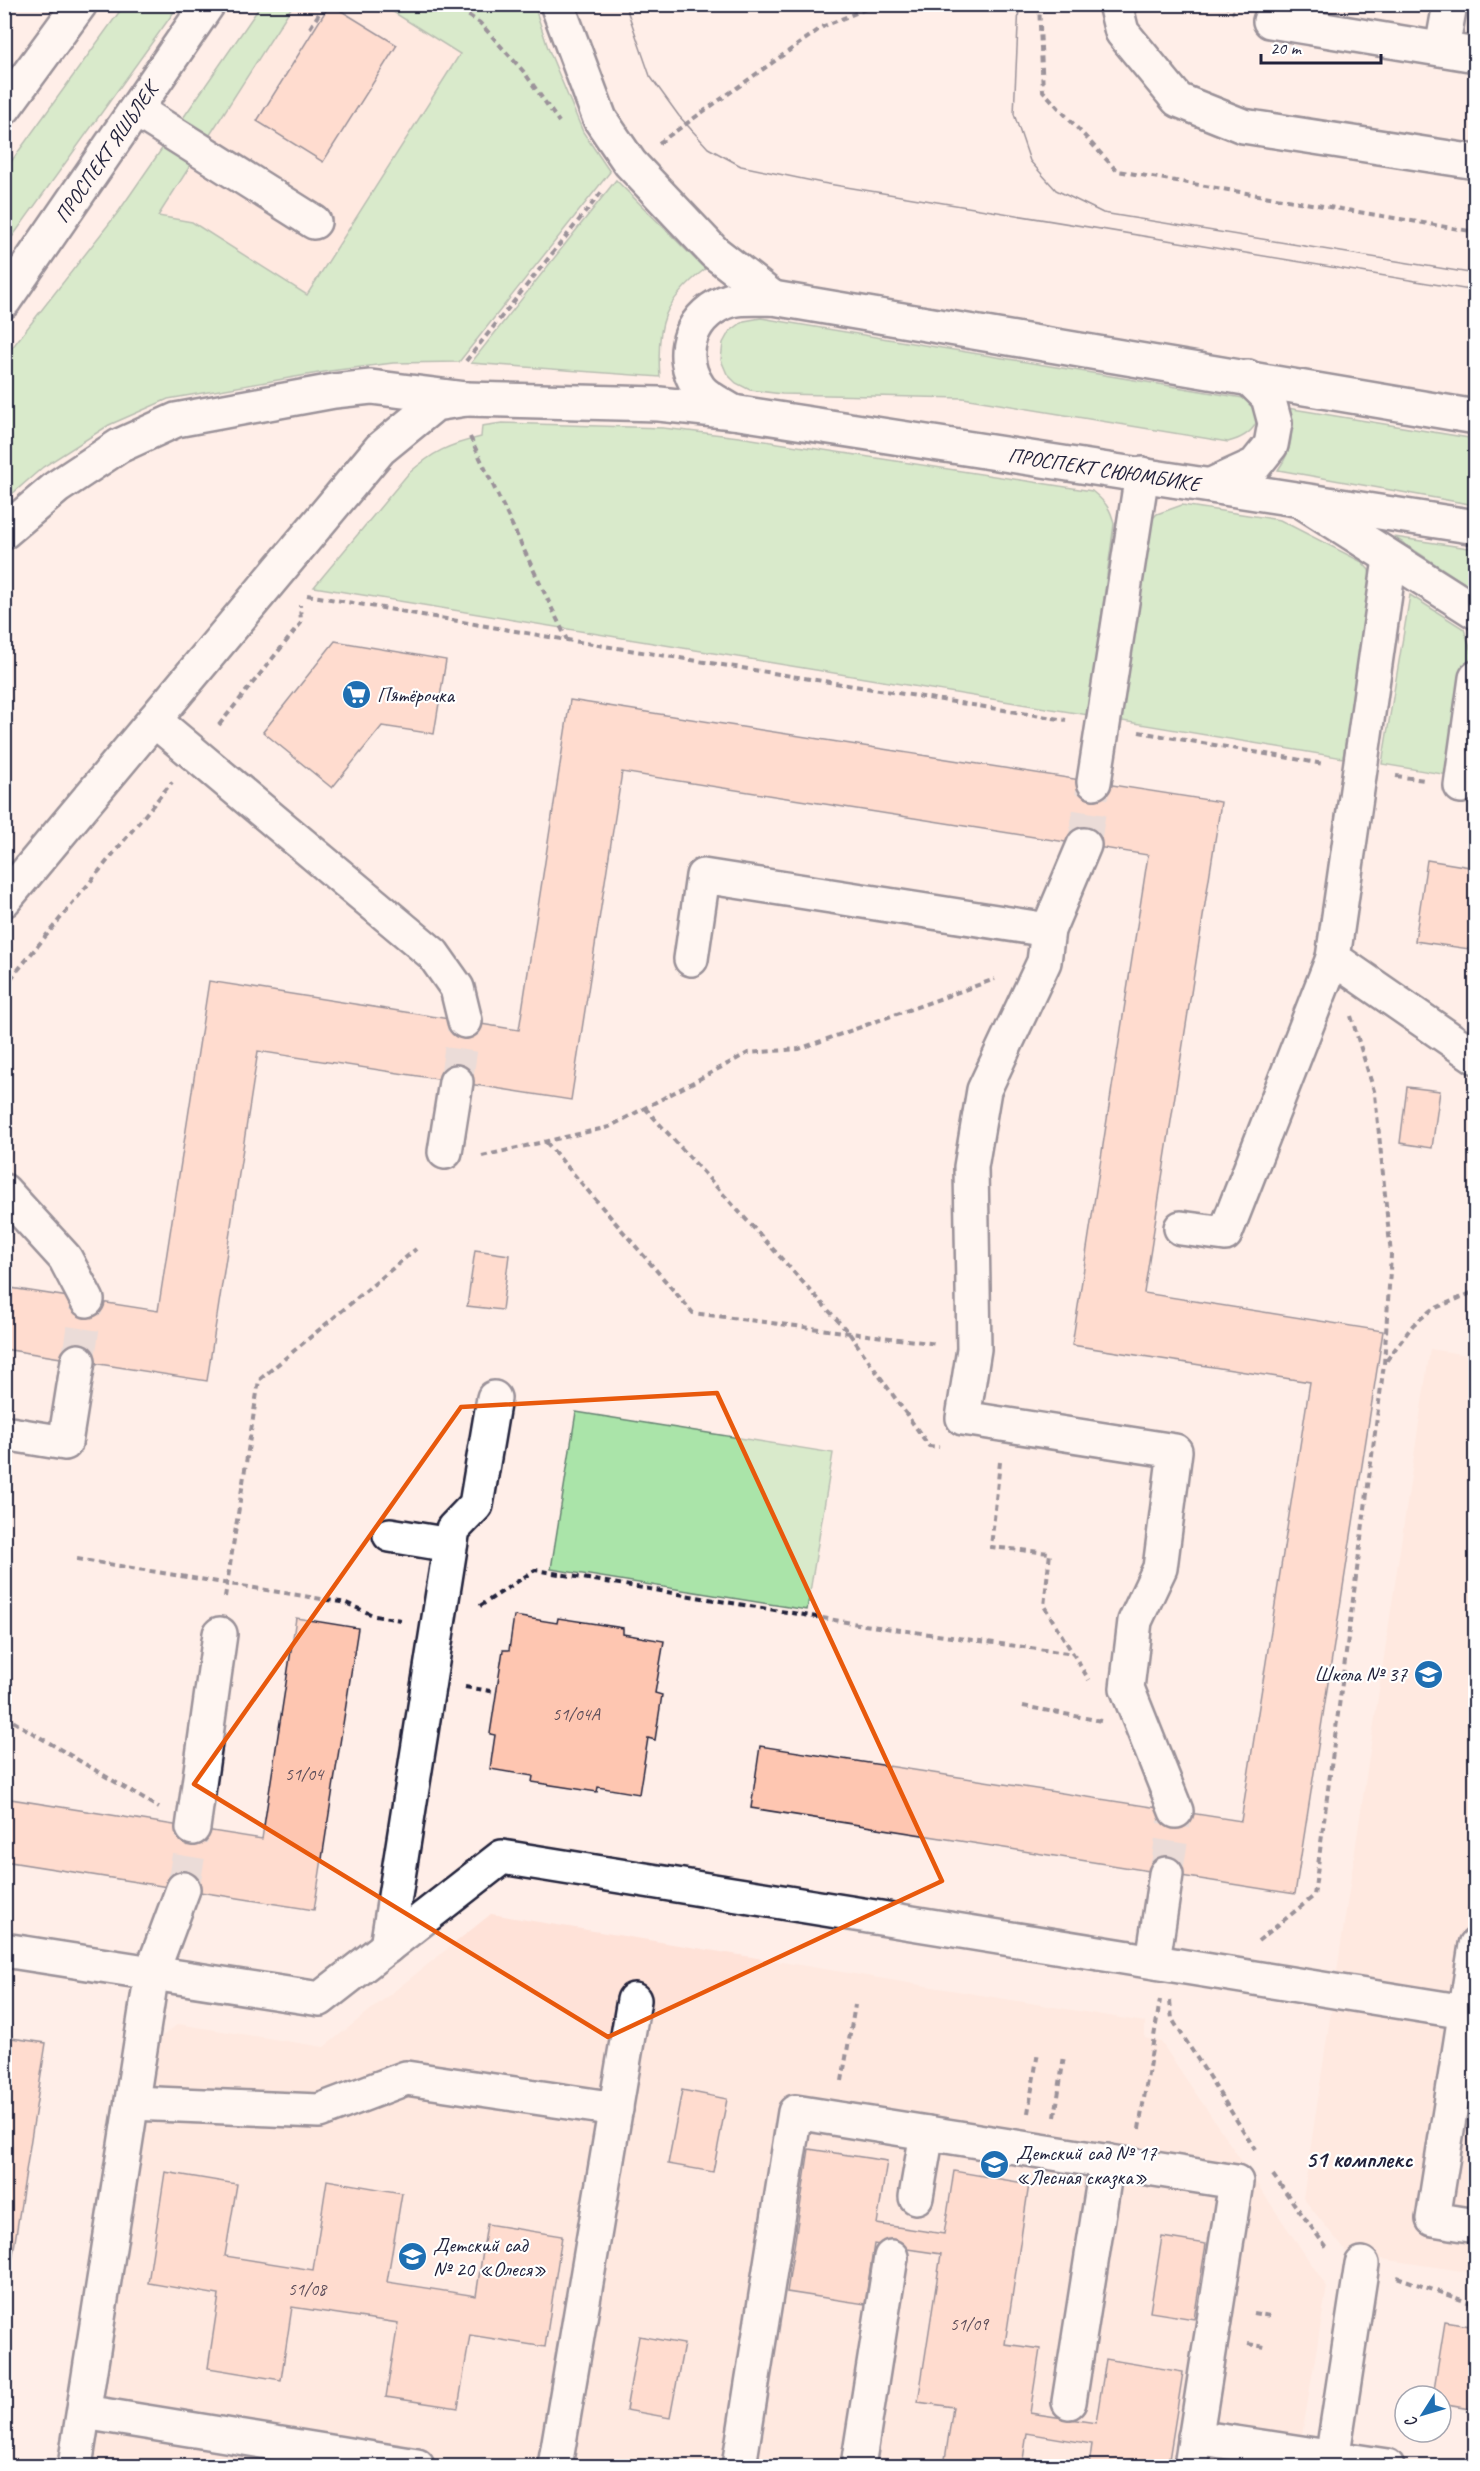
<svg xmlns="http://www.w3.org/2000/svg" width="1480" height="2471" viewBox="0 0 1480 2471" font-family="Caveat,sans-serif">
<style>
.built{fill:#ffe2d8}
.green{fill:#aae4a9;stroke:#668372;stroke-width:1.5}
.building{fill:#fec6b1;stroke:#22223b;stroke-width:1.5}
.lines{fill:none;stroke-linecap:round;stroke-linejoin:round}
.minor-tunnel{stroke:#d3c5c5;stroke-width:33;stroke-dasharray:33 16;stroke-linecap:butt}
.minor-casing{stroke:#22223b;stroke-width:38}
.major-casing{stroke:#22223b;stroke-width:38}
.path{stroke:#22223b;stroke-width:4;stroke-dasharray:6 4.5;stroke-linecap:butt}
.minor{stroke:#fff;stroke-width:33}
.major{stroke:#fff;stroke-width:33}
.tram{stroke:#22223b;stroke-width:1.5}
.marked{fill:none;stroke:#e8590c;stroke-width:4.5;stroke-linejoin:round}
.labels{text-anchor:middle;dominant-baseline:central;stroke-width:4.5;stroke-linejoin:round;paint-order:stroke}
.number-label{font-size:18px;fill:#594b58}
.street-label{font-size:21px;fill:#22223b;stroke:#fff}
.poi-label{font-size:21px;fill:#22223b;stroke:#fff;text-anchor:start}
.quarter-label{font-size:24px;font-weight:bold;fill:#22223b;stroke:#fff}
</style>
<rect width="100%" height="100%" fill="#ffeee8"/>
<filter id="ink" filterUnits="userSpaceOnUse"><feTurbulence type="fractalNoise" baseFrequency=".0167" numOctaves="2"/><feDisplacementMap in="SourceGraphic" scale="12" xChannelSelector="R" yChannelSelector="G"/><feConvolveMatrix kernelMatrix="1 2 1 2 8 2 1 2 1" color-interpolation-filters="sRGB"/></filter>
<g filter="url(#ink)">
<g class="built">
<polygon points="293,5 382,5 460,54 308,295 192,222 158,217"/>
<polygon points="1430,1349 1475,1356 1475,2273 1348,2254 1303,2198"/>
<polygon points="491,1914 1145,2022 1145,2038 1161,2042 1327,2287 1297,2466 61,2466 157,2040 178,2024 324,2047"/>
</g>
<g class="green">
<polygon points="125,4 179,5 5,247 5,170"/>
<polygon points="261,5 293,5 158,216 192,222 307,295 460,54 382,5 534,5 548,48 583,132 610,172 459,362 393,363 330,371 168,399 109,425 43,467 5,500 4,358 119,211"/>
<path d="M616,180l89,89c-42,33 -49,56 -45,108l-189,-14z"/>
<path d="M761,318l482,80c29,19 8,38 -15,44l-265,-44 -181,-4 -32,-4 -14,-7 -9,-9 -6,-14 2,-17 6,-11 15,-11z"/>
<path d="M1287,408l188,31v66l-197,-35c15,-21 16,-38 9,-62z"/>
<path d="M502,423l161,5 76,9 353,54c12,10 19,17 22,33l-26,191 -774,-128 94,-113c26,-23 40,-29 73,-37l1,-11z"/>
<polygon points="1182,505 1280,520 1362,562 1369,570 1371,581 1343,758 1116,720 1148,523 1157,514"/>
<polygon points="1394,537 1475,549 1475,590"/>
<polygon points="1410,595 1464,629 1472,654 1454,776 1382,764"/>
<polygon points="576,1412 833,1453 807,1610 551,1569"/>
</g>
<g class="building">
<polygon points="330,4 397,45 323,162 257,121"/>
<polygon points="335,641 446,660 434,734 382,726 332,788 263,732"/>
<polygon points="570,700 1221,802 1144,1293 1383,1331 1295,1894 751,1808 760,1746 1241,1821 1310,1382 1072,1345 1148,855 622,772 571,1100 258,1051 207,1381 4,1349 4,1287 158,1311 209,981 519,1030"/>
<polygon points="1427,860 1476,868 1476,950 1415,941"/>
<polygon points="1407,1087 1440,1091 1432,1148 1400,1143"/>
<polygon points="475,1250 509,1255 502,1310 467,1306"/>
<polygon points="514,1616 557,1623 558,1618 623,1628 623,1634 664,1641 655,1693 662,1695 655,1740 648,1738 639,1794 598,1787 597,1792 532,1782 533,1776 490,1769 495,1735 490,1734 503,1650 509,1650"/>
<polygon points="296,1618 358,1628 314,1910 4,1861 4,1798 262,1839"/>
<polygon points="4,2037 46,2043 4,2312"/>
<polygon points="682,2090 727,2099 713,2172 668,2164"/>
<polygon points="809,2149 887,2161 877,2224 944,2234 954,2171 1029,2184 1005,2344 1040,2349 1030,2413 1096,2423 1106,2359 1183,2372 1168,2466 1089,2466 1092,2444 1027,2433 1022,2466 944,2466 953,2407 918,2402 941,2254 874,2244 865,2304 787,2292"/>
<polygon points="165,2172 237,2184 225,2256 313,2270 327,2180 402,2193 387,2282 476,2296 487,2224 562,2236 545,2347 470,2335 458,2408 386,2397 398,2323 292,2307 281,2380 208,2368 219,2295 148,2283"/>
<polygon points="1162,2237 1206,2244 1194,2319 1150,2312"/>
<polygon points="1445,2322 1476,2327 1476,2410 1441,2404 1441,2396 1433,2396"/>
<polygon points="639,2336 684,2344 670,2418 626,2410"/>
</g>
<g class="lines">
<g class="minor-tunnel">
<polyline points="1084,845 1094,782"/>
<polyline points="456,1082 465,1021"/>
<polyline points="78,1361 87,1300"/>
<polyline points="1166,1874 1176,1811"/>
<polyline points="183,1889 193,1828"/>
</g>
<defs>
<g id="minor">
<polyline points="1115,4 1122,32 1178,100 1243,126 1476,162"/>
<polyline points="1270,21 1476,55"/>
<polyline points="1442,49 1450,4"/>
<polyline points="136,110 314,222"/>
<polyline points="1300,500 1476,612"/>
<polyline points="1390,559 1333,958 1476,1057"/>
<polyline points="154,720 433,954 457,988 465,1021"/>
<polyline points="1094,782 1142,474"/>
<polyline points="1461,786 1476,678"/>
<polyline points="1084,845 1048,930 1044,962 984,1090 971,1167 974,1349 963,1418 1175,1451 1160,1568 1135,1621 1127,1688 1176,1811"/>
<polyline points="4,900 380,449 435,404 466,399"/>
<polyline points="691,959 703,876 1048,930"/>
<polyline points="445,1152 456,1082"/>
<polyline points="4,1191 65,1258 87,1300"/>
<polyline points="1181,1228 1225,1234 1333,958"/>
<polyline points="4,1433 65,1443 78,1361"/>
<polyline points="390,1535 450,1545"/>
<polyline points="193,1828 220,1634"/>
<polyline points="1476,1945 1433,2219 1476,2226"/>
<polyline points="387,1947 453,1529 476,1505 494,1398"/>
<polyline points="4,1950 320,1999 502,1857 1465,2012"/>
<polyline points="1153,1961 1166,1874"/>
<polyline points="132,2103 319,2111 406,2078 616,2109"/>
<polyline points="916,2197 927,2133"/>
<polyline points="1069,2402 1107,2161"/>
<polyline points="84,2412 417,2466"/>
<polyline points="1195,2437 1387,2466"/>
<polyline points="75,2466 152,1972 183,1889"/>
<polyline points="555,2466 634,2000"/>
<polyline points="739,2466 795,2112 1236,2182 1191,2466"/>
<polyline points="858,2466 891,2257"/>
<polyline points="1331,2466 1362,2264"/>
</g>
<g id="major">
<polyline points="557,4 600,119 630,163 714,252 773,298"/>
<polyline points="4,108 80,4"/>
<path id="s1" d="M4,301l204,-297"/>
<path d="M733,412c-10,-7 -27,-14 -34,-24 -24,-35 -7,-76 32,-88 12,-3 29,-1 42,-2l703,119"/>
<polyline points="1211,485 1255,465 1271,445 1275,423 1268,397 1248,377"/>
<path id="s2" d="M4,532l53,-45 62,-41 57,-26 158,-29 37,-4 95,12 193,5 74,8 743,115"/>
</g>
</defs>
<use href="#minor" class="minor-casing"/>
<use href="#major" class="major-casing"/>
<g class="path">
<polyline points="451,4 480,23 524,72 559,122"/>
<polyline points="1039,4 1043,91 1117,171 1476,232"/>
<polyline points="1224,4 1234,13"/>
<polyline points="310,28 325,4"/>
<polyline points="659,143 824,26 878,4"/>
<polyline points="466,361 604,189"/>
<polyline points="470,437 567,640"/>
<polyline points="307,595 567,640 1066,720"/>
<polyline points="219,725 301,623 300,605"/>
<polyline points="1139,732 1324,764"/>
<polyline points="1396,776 1424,780"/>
<polyline points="4,987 172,782"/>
<polyline points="1351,1016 1375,1094 1391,1255 1384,1364 1413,1325 1431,1310 1476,1291"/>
<polyline points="645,1108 849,1333 929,1446 939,1447"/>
<polyline points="546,1142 693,1313 938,1344"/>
<polyline points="482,1156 609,1127 748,1053 799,1049 995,979"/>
<polyline points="1000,1462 991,1547 1050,1553 1044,1606 1089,1680"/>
<polyline points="77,1559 346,1603 375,1616 401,1620"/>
<polyline points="225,1597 259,1380 416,1249"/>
<polyline points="480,1606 535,1570 864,1625 1074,1654"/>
<polyline points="465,1687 497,1692"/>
<polyline points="1023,1706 1101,1721"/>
<polyline points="4,1716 159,1808"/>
<polyline points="1258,1941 1314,1896 1384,1364"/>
<polyline points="1170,2001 1172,2019 1255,2149"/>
<polyline points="842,2081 855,2005"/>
<polyline points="1028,2113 1038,2052"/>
<polyline points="1055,2117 1064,2056"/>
<polyline points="1139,2129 1160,2000"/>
<polyline points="1273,2175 1329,2251"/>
<polyline points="1397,2277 1476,2305"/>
<polyline points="1253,2313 1270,2316"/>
<polyline points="1248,2344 1265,2347"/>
</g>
<use href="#minor" class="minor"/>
<use href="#major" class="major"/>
<g class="tram">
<polyline points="625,4 650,76 679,116 708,148 741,166 822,183 1476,291"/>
<polyline points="1019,4 1014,114 1030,161 1056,190 1103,213 1476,274"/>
</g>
</g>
</g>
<path d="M0 0H1480V2471H0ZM717,1393l225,488 -334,156 -414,-253 267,-377z" fill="#ffeee8" fill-opacity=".55" fill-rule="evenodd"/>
<path class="marked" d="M717,1393l225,488 -334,156 -414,-253 267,-377z"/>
<defs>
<symbol id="supermarket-disc" viewBox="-11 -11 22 22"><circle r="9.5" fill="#1f6fb2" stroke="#fff"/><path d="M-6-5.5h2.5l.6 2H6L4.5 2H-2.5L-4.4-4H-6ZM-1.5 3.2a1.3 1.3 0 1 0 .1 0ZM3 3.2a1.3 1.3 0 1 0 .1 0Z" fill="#fff"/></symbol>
<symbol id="school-disc" viewBox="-11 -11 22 22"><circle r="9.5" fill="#1f6fb2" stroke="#fff"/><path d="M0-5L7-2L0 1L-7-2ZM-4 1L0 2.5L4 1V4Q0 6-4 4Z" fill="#fff"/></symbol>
</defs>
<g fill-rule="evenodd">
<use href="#supermarket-disc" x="340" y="678" width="33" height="33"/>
<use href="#school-disc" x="1412" y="1658" width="33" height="33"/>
<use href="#school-disc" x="978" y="2148" width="33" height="33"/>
<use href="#school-disc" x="396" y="2240" width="33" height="33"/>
</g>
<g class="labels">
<g class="number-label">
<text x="576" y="1714">51/04А</text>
<text x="304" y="1774">51/04</text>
<text x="307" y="2289">51/08</text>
<text x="969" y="2324">51/09</text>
</g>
<g class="street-label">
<text stroke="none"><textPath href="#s1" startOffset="180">ПРОСПЕКТ ЯШЬЛЕК</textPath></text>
<text stroke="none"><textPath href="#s2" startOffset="1143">ПРОСПЕКТ СЮЮМБИКЕ</textPath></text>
</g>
<g class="poi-label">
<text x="377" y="695">Пятёрочка</text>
<text x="1407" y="1674" text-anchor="end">Школа № 37</text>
<text x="1016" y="2153">Детский сад № 17<tspan x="1016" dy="24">«Лесная сказка»</tspan></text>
<text x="433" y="2245">Детский сад<tspan x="433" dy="24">№ 20 «Олеся»</tspan></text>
</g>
<g class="quarter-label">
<text x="1359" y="2159">51 комплекс</text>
</g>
</g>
<rect width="1480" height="2471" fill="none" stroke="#fff" stroke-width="24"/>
<rect x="12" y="12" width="1456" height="2447" fill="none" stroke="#22223b" stroke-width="2" filter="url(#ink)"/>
<g transform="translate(1423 2414) rotate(233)"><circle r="28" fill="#ffffff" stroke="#a7a7b1" stroke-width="1.5"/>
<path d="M0-4.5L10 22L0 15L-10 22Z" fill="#1f6fb2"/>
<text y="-9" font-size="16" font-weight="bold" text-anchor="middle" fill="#22223b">С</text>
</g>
<path d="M1261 54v9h120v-9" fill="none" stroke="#22223b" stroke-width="3"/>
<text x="1270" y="54" font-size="18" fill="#22223b" stroke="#ffffff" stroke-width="4.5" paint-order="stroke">20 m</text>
</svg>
